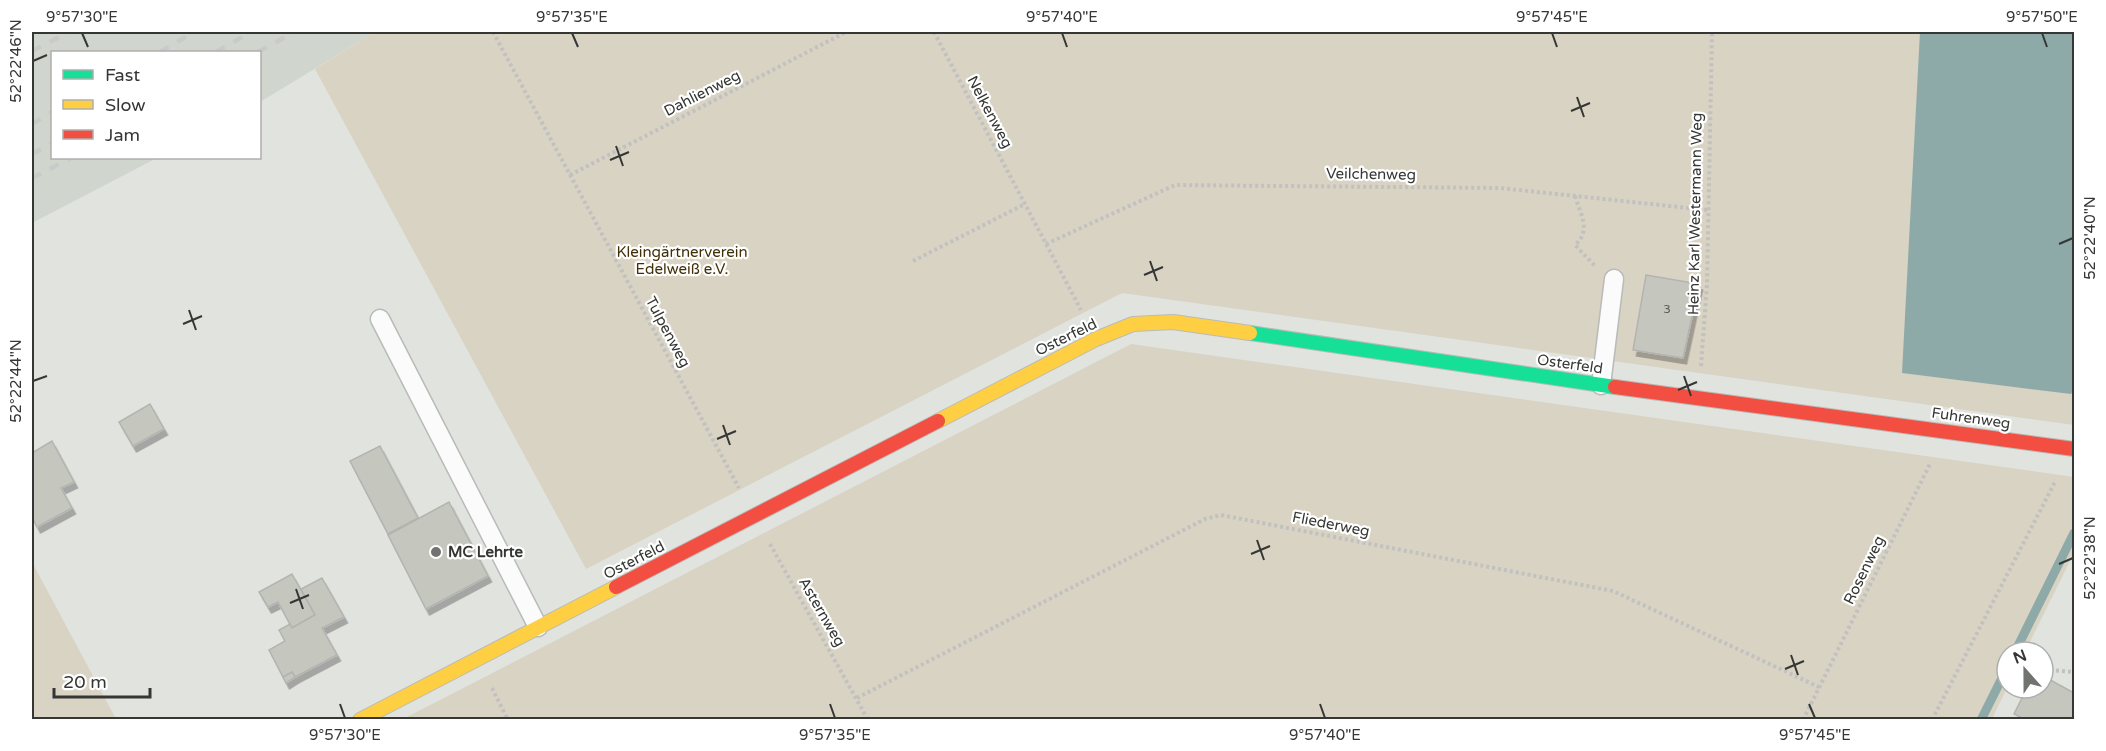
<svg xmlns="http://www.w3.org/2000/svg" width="2106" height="751" viewBox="0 0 2106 751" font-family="'Varela Round',sans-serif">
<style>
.built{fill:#d0d6cd}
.green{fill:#d9d3c4}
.water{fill:#8daaa8}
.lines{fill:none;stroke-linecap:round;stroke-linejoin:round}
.stream{stroke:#8daaa8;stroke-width:9}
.building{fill:#c5c6be;stroke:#b3b4b1;stroke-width:1.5;filter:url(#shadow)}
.lane-casing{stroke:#b9bbb8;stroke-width:21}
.fast-casing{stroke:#b9bbb8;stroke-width:16}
.slow-casing{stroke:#b9bbb8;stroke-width:16}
.jam-casing{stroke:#b9bbb8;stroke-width:16}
.path{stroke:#c1c1c0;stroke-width:4;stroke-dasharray:3 3;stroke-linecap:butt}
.lane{stroke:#fafbfa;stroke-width:18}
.fast{stroke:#16e098;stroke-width:14}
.slow{stroke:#ffcf43;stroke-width:14}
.jam{stroke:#f24e42;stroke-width:14}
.rail{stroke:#c9cac9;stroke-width:4.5;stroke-dasharray:10 10;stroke-linecap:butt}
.ticks{fill:none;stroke:#353734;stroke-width:2}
.poi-dot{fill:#717370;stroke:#fff;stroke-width:2}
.labels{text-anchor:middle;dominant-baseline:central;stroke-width:4.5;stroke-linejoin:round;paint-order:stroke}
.number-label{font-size:12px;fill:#595b56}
.street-label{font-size:15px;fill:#353734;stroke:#fff}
.park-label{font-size:15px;fill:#422f08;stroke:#fff}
.poi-label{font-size:15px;font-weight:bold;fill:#353734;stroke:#fff;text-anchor:start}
.neatline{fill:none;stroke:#353734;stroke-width:2}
.ticks-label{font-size:15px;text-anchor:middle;fill:#353734}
</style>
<defs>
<filter id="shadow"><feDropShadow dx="3.5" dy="6" stdDeviation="0" flood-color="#0004"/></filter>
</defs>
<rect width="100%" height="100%" fill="#e1e3df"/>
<polygon class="built" points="32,32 375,32 260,102 260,52 52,52 52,158 157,158 32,223"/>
<g class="green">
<polygon points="375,32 2074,32 2074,425 1122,293 586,569 315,69"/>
<polygon points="1131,344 2074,477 2074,553 2025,652 2007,652 2007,688 1992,719 403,719"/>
<polygon points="32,562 116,719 32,719"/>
</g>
<polygon class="water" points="1920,32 2074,32 2074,389 2071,394 1902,373"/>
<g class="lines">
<g class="stream">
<polyline points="2015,652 2074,533"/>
<polyline points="1981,720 2007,668"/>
</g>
</g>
<g class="building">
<polygon points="1646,275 1699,284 1683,358 1633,350"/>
<polygon points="150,404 164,429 133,446 119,422"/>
<polygon points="52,441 74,482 61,488 72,508 37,527 32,517 32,453"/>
<polygon points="380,446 418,518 388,534 350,461"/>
<polygon points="449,502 488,576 426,609 388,535"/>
<polygon points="292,574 315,615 292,628 278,602 268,607 259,592"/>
<polygon points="322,578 344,617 322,628 337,655 295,677 292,672 283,677 269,650 285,641 279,630 290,624 292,628 315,615 301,589"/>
<polygon points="292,672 295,677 286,683 283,677"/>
<polygon points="2043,676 2074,693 2074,720 2026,720 2014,714 2027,688 2043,688"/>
</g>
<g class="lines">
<defs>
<g id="lane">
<polyline points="380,319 538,627"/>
<polyline points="1601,385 1614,279"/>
</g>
<polyline id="fast" points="1250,333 1615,387"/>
<g id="slow">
<polyline points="938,421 1096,339 1133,324 1173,322 1250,333"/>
<polyline points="360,720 616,587"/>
</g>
<g id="jam">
<polyline points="1615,387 2074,449"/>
<polyline points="616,587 938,421"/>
</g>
</defs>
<use href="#lane" class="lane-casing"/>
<use href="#fast" class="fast-casing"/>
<use href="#slow" class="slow-casing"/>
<use href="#jam" class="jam-casing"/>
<g class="path">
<polyline points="493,32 739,488"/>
<polyline points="934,32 1081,310"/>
<polyline points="570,175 846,32"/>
<path d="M1575,196c5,18 17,34 0,49l20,21"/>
<polyline points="1046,244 1175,185 1500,188 1707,210"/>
<polyline points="913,261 1025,204"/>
<polyline points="1701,366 1707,284 1712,32"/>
<polyline points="770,544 868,720"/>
<polyline points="2050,670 2074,672"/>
<polyline points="492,688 508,720"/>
<polyline points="857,698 1205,519 1221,515 1613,591 1819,687"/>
<polyline points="1803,720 1931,462"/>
<polyline points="1932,720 2056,480"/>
</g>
<use href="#lane" class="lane"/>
<use href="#fast" class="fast"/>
<use href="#slow" class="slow"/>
<use href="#jam" class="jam"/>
<g class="rail">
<polyline points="32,51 69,32"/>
<polyline points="160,52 194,32"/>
<polyline points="216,52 251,32"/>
<polyline points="258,52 294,32"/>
<polyline points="32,124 52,112"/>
<polyline points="32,154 52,143"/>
<polyline points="32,178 71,158"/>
</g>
</g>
<path class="ticks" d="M82,33l6,14M572,33l6,14M1062,33l5,14M1552,33l5,14M2042,33l5,14M33,61l14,-6M1577,97l7,20M1571,111l19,-8M616,146l7,20M610,160l19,-8M2059,244l14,-6M1150,261l7,20M1144,275l19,-8M189,310l7,20M183,324l19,-8M1684,376l7,20M33,381l14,-5M1678,390l19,-8M723,425l7,20M717,439l19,-8M1257,540l7,20M1251,554l19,-8M2059,564l14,-6M296,589l7,20M290,603l19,-8M1791,655l7,20M1785,669l19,-8M340,704l5,14M830,704l5,14M1320,704l5,14M1809,704l6,14"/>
<circle class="poi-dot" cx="436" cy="552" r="6"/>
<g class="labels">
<g class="number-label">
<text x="1667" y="309">3</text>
</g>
<g class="street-label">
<text transform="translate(702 93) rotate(-27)">Dahlienweg</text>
<text transform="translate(990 112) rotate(62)">Nelkenweg</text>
<text transform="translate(1371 174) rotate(1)">Veilchenweg</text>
<text transform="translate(1695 214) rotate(-89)">Heinz Karl Westermann Weg</text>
<text transform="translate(668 332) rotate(62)">Tulpenweg</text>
<text transform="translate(1066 337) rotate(-26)">Osterfeld</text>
<text transform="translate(1570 364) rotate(8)">Osterfeld</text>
<text transform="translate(1971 418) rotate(8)">Fuhrenweg</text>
<text transform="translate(1331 524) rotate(11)">Fliederweg</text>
<text transform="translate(634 560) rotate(-27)">Osterfeld</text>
<text transform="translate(1864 570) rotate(-64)">Rosenweg</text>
<text transform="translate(822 612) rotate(60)">Asternweg</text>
</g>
<g class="park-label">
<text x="682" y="252">Kleingärtnerverein<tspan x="682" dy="17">Edelweiß e.V.</tspan></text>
</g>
<g class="poi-label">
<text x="448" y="552">MC Lehrte</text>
</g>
</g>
<rect width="2106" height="751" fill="none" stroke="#ffffff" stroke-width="66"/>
<rect x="51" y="51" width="210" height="108" fill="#ffffff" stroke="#aeafae" stroke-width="1.5"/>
<rect x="63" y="70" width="30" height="9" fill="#16e098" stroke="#aeafae" stroke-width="1.5"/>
<text x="105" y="81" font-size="18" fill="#353734">Fast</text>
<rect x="63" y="100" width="30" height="9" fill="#ffcf43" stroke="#aeafae" stroke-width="1.5"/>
<text x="105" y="111" font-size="18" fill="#353734">Slow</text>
<rect x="63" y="130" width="30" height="9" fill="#f24e42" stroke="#aeafae" stroke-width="1.5"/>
<text x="105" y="141" font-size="18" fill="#353734">Jam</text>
<g transform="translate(2025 670) rotate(339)"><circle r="28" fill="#ffffff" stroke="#aeafae" stroke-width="1.5"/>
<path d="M0-4.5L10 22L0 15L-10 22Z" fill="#717370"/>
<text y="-9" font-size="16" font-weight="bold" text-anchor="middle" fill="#353734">N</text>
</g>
<path d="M54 688v9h96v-9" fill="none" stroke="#353734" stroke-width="3"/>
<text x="63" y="688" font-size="18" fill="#353734" stroke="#ffffff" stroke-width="4.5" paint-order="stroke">20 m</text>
<rect x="33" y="33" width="2040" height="685" class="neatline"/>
<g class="ticks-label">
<text x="82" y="22">9°57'30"E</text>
<text x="572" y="22">9°57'35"E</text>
<text x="1062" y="22">9°57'40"E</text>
<text x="1552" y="22">9°57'45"E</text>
<text x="2042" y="22">9°57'50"E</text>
<text transform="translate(16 61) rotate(-90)" y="5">52°22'46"N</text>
<text transform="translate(2090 238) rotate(-90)" y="5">52°22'40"N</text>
<text transform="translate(16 381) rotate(-90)" y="5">52°22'44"N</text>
<text transform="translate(2090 558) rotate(-90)" y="5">52°22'38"N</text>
<text x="345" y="740">9°57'30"E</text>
<text x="835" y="740">9°57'35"E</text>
<text x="1325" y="740">9°57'40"E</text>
<text x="1815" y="740">9°57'45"E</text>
</g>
</svg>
